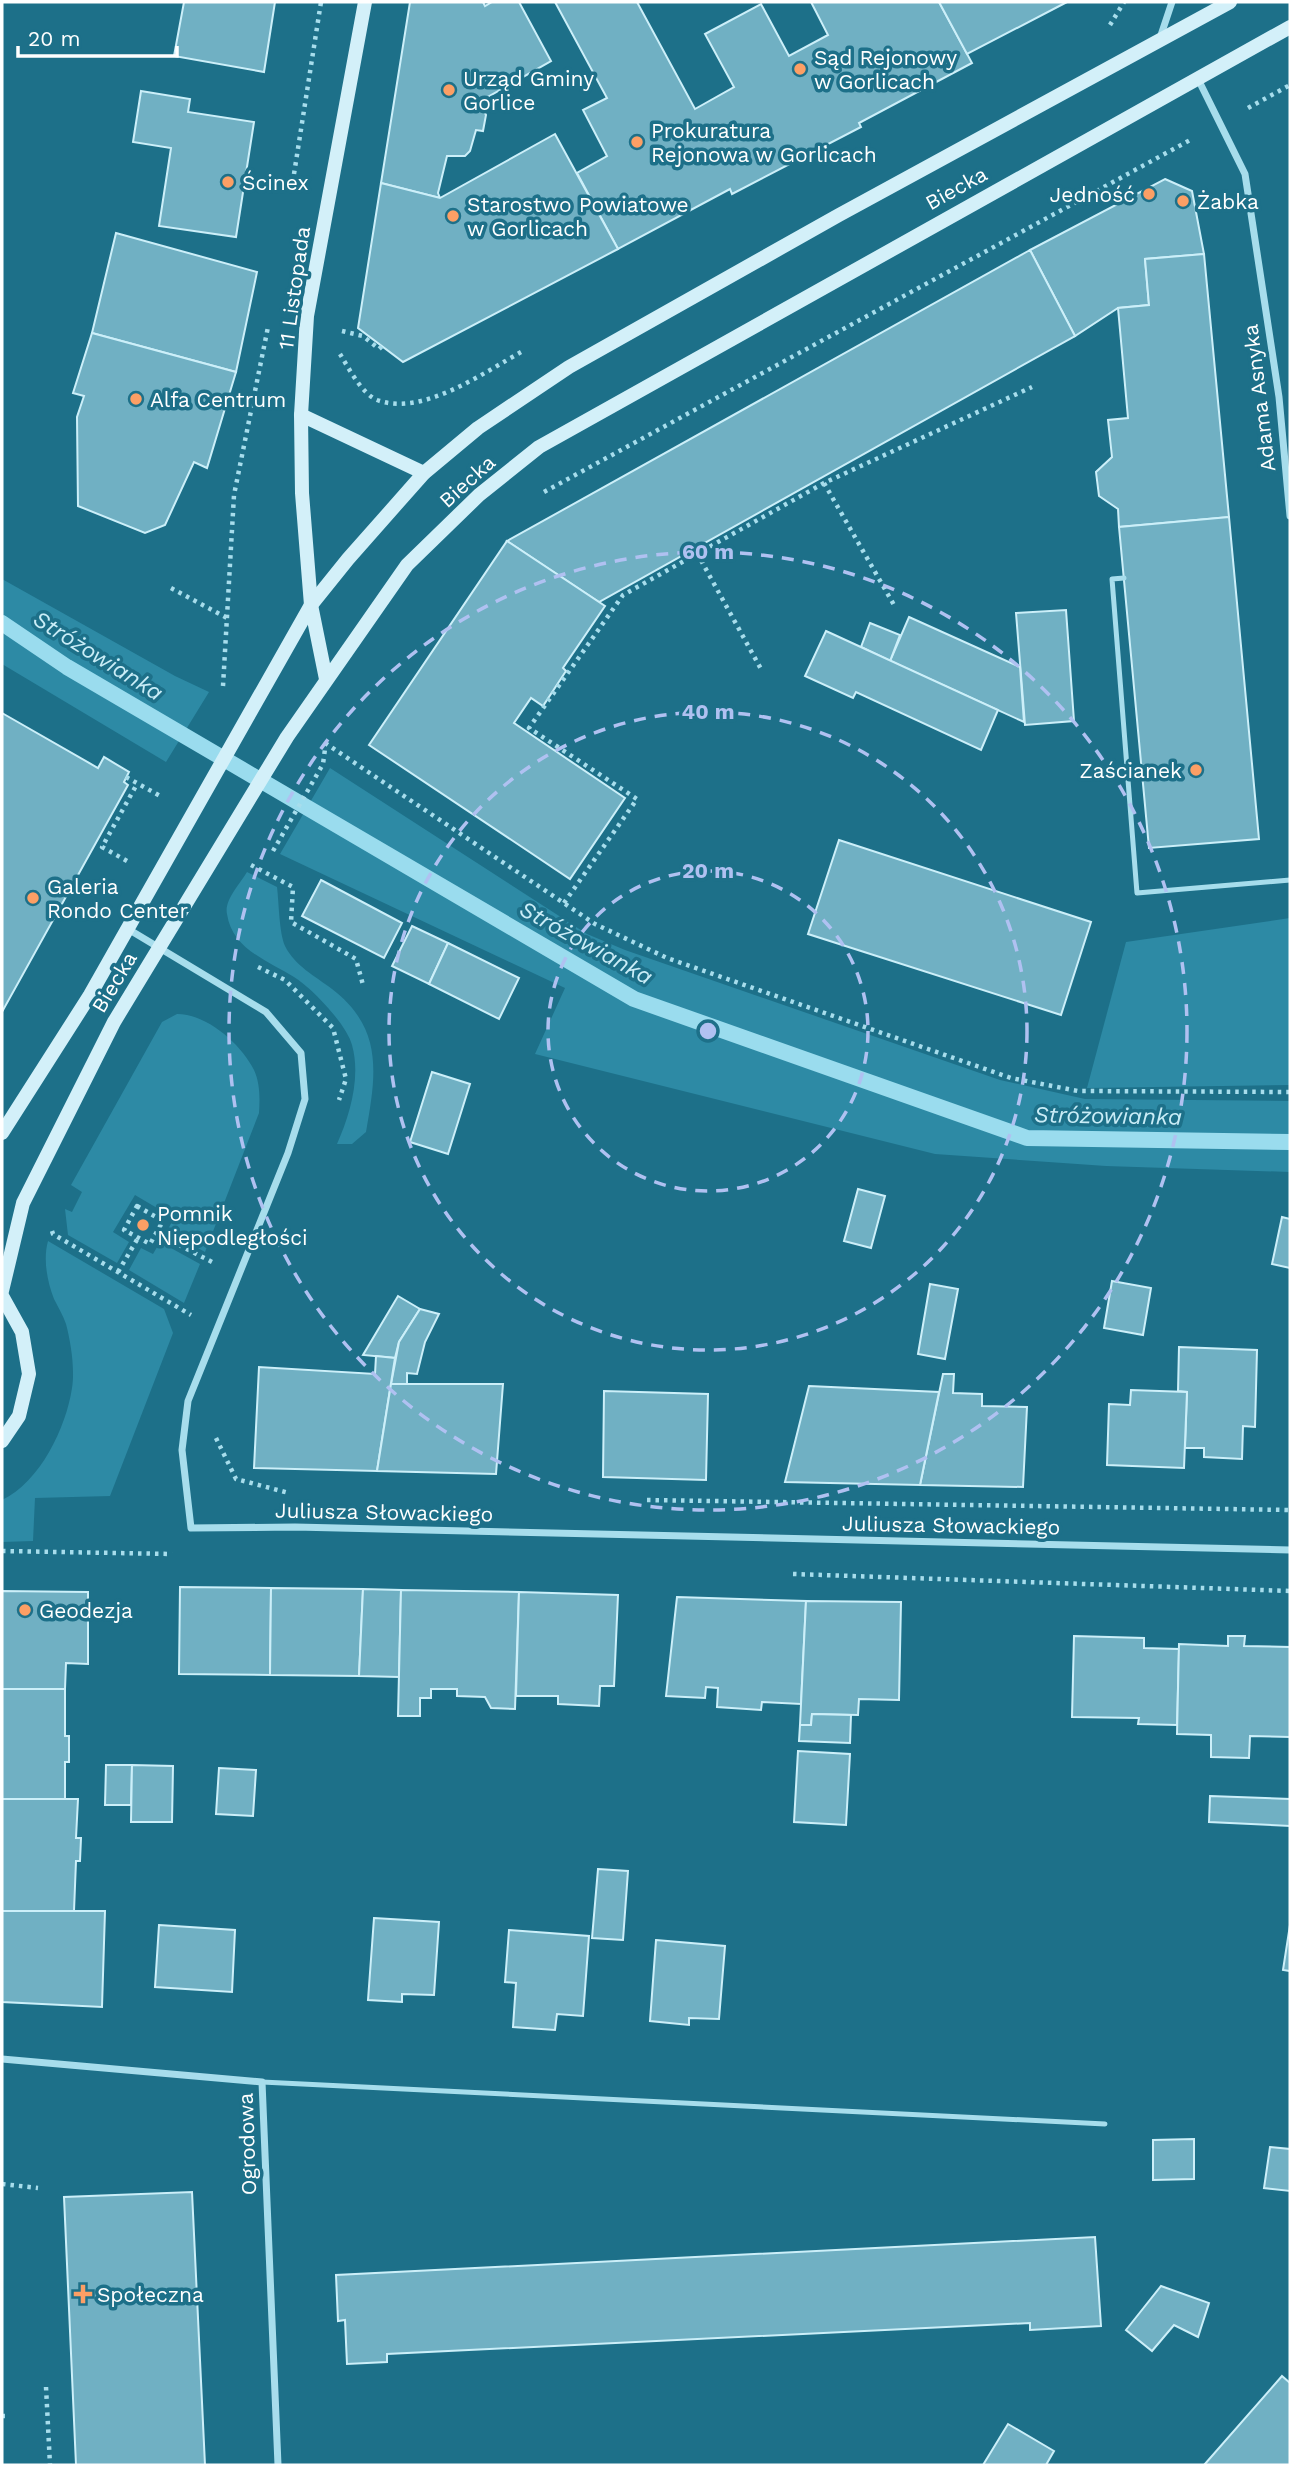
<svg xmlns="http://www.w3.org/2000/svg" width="1292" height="2467" viewBox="0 0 1292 2467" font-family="'Work Sans',sans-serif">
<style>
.green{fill:#2d8aa5}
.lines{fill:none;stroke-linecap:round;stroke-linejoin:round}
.stream{stroke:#9adcee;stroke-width:16}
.building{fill:#70b0c3;stroke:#cceff9;stroke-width:2}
.path{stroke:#a7ddec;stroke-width:4.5;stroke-dasharray:3.5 5;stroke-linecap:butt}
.lane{stroke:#a7ddec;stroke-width:5}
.street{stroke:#a7ddec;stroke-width:7}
.secondary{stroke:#d3f0f9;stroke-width:14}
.ring{fill:none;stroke:#b0c1f1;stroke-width:3.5;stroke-dasharray:12 9}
.poi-dot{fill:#fc9f65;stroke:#1d7089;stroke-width:2.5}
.labels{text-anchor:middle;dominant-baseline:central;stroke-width:7;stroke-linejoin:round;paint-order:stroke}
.poi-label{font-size:21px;fill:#fff;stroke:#1d7089;text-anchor:start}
.street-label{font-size:21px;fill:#fff;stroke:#1d7089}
.water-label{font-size:23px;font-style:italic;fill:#caedf7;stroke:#1d7089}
.centre{fill:#b0c1f1;stroke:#1d7089;stroke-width:3.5}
.ring-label{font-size:21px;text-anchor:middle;font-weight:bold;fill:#b0c1f1;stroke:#1d7089;stroke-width:7;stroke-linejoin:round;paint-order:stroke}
</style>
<rect width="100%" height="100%" fill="#1d7089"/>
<g class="green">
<polygon points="2,579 175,676 209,692 166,762 2,664"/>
<polygon points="330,768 587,934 625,950 1000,1080 1085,1099 1290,1101 1290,1172 1106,1166 935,1154 535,1054 565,988 280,854"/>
<path d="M247,872l30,15c2,16 2,45 8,59 10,20 30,30 47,43 52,40 44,86 34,143l-14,12h-15c13,-29 24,-67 15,-99 -5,-20 -40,-57 -58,-68 -26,-16 -62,-28 -67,-63 -3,-14 13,-30 20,-42z"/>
<polygon points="1290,918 1290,1085 1087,1088 1126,942"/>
<path d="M177,1014c30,0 64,30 77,56 6,13 6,28 5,43l-54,139 -38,-21 7,-13 -39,-23 -22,37 16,10 -12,21 -49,-28 -3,-26 7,3 10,-20 -11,-7 91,-163z"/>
<path d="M48,1241l116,68 9,24 -63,163 -75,2 -2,43 -31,1v-42c38,-18 64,-72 70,-112 3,-19 -1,-45 -6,-64 -3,-9 -8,-17 -12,-25 -7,-18 -11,-40 -6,-58z"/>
<polygon points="160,1242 200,1264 184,1303 129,1270 141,1248 153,1254"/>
</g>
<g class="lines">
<polyline class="stream" points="2,623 67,667 634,999 1027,1138 1290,1142"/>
</g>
<g class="building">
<polygon points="184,2 275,2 264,72 174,56"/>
<polygon points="410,2 483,2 485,6 492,2 519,2 551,61 479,102 486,115 483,131 476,130 470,151 465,156 447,156 438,193 440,198 381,183"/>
<polygon points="555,2 637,2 695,109 734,87 705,34 761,4 789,56 828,35 811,2 939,2 972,63 859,123 861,127 732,194 730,189 618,249 577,173 607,156 583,110 607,98"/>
<polygon points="939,2 1067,2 967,54"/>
<polygon points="141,91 190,99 188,112 254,122 236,237 159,226 171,148 133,142"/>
<polygon points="555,134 618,249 403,362 358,328 381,183 440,198"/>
<polygon points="1165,179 1192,191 1204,254 1145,259 1149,305 1118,308 1075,336 1030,250"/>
<polygon points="116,233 257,272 236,372 92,333"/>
<polygon points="1030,250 1075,336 599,602 507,541"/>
<polygon points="1204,254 1229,517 1119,527 1118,509 1099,496 1096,472 1112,457 1108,420 1128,418 1118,308 1149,305 1145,259"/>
<polygon points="92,333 236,372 207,468 194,462 165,525 145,533 78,506 77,417 84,396 73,393"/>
<polygon points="1229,517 1259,839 1149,848 1119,527"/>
<polygon points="507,541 605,606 563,668 566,671 543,706 531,698 514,723 625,798 570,879 369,745"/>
<polygon points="1066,610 1074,721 1025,725 1016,613"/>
<polygon points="909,617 1020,667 1024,722 890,661"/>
<polygon points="870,623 900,635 890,661 861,647"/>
<polygon points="826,631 998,710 981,750 856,692 853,698 805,676"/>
<polygon points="2,713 98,768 104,757 129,772 124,782 128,785 2,1012"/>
<polygon points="839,840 1091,922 1061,1015 808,934"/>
<polygon points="321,880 402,923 384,958 302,916"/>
<polygon points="412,926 448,943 429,984 392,966"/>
<polygon points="448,943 519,978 499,1019 429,984"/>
<polygon points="432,1072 470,1084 448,1154 410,1142"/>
<polygon points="858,1189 885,1196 871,1248 844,1241"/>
<polygon points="1282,1217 1290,1219 1290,1268 1272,1264"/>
<polygon points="1112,1281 1151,1288 1143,1335 1104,1328"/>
<polygon points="930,1284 958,1289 945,1359 918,1354"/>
<polygon points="398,1296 420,1309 399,1342 395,1358 363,1355"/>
<polygon points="420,1309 439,1314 425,1342 417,1374 407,1373 407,1384 391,1384 399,1342"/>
<polygon points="1179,1347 1257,1350 1255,1427 1243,1426 1242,1459 1204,1457 1204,1448 1185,1448 1187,1392 1178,1391"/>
<polygon points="376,1356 395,1358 377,1471 254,1468 259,1367 375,1374"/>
<polygon points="943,1374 954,1374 953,1393 982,1394 982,1406 1027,1407 1023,1487 920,1485"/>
<polygon points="391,1384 503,1384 496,1474 377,1471"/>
<polygon points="809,1386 939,1392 920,1485 785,1482"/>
<polygon points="1131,1390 1187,1392 1184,1468 1107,1465 1109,1404 1130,1405"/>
<polygon points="604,1391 708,1394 706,1480 603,1477"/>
<polygon points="180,1587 271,1588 270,1675 179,1674"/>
<polygon points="271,1588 363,1589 359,1676 270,1675"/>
<polygon points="363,1589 401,1590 399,1677 359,1676"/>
<polygon points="401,1590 519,1592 515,1709 491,1708 485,1697 457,1696 457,1689 431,1689 431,1698 420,1698 420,1716 398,1716"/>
<polygon points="2,1591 88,1592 88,1664 66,1663 65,1689 2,1689"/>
<polygon points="519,1592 618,1595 614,1686 600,1686 599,1706 558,1704 558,1696 516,1696"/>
<polygon points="677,1597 806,1601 801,1704 762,1702 761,1710 717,1707 718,1688 706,1687 705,1698 666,1696"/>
<polygon points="806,1601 901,1602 899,1700 859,1699 858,1715 812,1714 811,1725 800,1725"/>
<polygon points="1074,1636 1144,1638 1144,1648 1179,1649 1177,1725 1138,1724 1139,1718 1072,1717"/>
<polygon points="1228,1636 1245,1636 1244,1646 1290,1647 1290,1737 1250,1736 1249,1758 1211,1757 1211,1735 1177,1734 1179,1644 1228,1646"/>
<polygon points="2,1689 65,1689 65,1736 69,1736 69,1762 65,1762 65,1799 2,1799"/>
<polygon points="812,1714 851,1715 850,1743 799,1741 800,1725 811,1725"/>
<polygon points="798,1751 850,1754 846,1825 794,1822"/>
<polygon points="106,1765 132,1765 131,1805 105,1805"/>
<polygon points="132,1765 173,1766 172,1822 131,1822"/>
<polygon points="219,1768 256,1770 253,1816 216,1814"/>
<polygon points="1210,1796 1290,1799 1290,1826 1209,1822"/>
<polygon points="2,1799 78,1799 76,1838 81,1838 80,1861 76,1861 74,1911 2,1911"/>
<polygon points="598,1869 628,1871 623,1940 592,1938"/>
<polygon points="2,1911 105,1911 102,2007 2,2002"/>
<polygon points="374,1918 439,1922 434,1995 402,1994 402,2002 368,2000"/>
<polygon points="159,1925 235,1930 232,1992 155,1987"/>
<polygon points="1290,1925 1290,1971 1283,1970"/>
<polygon points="509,1930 589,1936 583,2016 557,2014 555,2030 513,2027 516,1983 505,1982"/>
<polygon points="656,1940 725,1946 719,2019 689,2018 689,2025 650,2021"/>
<polygon points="1194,2139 1194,2179 1153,2180 1153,2140"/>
<polygon points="1270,2147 1290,2149 1290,2191 1264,2188"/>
<polygon points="192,2192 205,2465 76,2465 64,2197"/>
<polygon points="1095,2237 1101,2326 1030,2330 1030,2323 387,2354 387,2362 347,2364 345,2320 338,2321 336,2275"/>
<polygon points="1161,2286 1209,2303 1198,2337 1174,2325 1152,2351 1126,2330"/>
<polygon points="1282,2376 1290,2383 1290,2465 1204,2465"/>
<polygon points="1008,2424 1054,2451 1046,2465 983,2465"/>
</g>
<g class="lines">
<g class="path">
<polyline points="1110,25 1124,2"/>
<polyline points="1248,108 1290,85"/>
<polyline points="294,174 321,2"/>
<polyline points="342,331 363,336 379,349 382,346"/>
<path d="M340,354c8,13 22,40 37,46 46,17 107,-28 146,-49"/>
<polyline points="824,483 894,605"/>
<polyline points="544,492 1192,139"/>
<polyline points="697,553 761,669"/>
<polyline points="171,588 227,618"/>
<polyline points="223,686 234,495 268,327"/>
<polyline points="325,743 595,924 667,958 1011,1078 1078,1091 1290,1092"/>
<polyline points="126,777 162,797"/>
<polyline points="273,851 323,764 325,749"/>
<polyline points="127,861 102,847 137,784"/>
<polyline points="251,865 293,887 291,922 356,959 363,985"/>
<polyline points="564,903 637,799 529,728 623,595 824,483 1032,387"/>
<polyline points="258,967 285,980 333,1028 346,1079 339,1100"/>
<polygon points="137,1206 163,1221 150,1244 124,1230"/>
<polyline points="52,1231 53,1234 191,1315"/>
<polyline points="156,1233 212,1262"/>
<polyline points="118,1272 138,1238"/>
<polyline points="216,1438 236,1479 289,1493"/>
<polyline points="647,1500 1290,1510"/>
<polyline points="2,1551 172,1554"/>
<polyline points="793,1574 1290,1591"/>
<polyline points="2,2184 38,2188"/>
<polyline points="46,2387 50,2465"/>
<polyline points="2,2416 5,2416"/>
</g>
<g class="lane">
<polyline points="1124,578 1112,579 1137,893 1290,880"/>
<polyline points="262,2082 1105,2124"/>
</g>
<g class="street">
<polyline points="1160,38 1172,2"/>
<polyline points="1198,79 1245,174 1279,397 1290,516"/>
<polyline points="128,929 266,1012 301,1053 305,1099 288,1153 188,1401 182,1450 191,1528 295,1527 1290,1550"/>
<polyline points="2,2059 262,2082 278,2465"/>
</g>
<g class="secondary">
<polyline points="301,415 424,473"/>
<polyline points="326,679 311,605 302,493 301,415 307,316 365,2"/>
<polyline points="2,1133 90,995 311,605 348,559 424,473 478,428 569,367 839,215 1230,2"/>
<polyline points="2,1291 23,1203 114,1022 287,737 407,565 479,495 539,447 1290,27"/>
<polyline points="2,1296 22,1332 29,1374 19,1416 2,1441"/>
</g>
</g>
<g class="ring">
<circle cx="708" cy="1031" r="160"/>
<circle cx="708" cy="1031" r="319"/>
<circle cx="708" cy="1031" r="479"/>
</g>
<g class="poi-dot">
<circle cx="800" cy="69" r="7"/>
<circle cx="449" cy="90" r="7"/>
<circle cx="637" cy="142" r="7"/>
<circle cx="228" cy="182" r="7"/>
<circle cx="1149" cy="194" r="7"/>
<circle cx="1183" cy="201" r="7"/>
<circle cx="453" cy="216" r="7"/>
<circle cx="136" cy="399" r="7"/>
<circle cx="1196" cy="770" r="7"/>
<circle cx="33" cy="898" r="7"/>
<circle cx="143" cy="1225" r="7"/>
<circle cx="25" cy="1610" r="7"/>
<path d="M79.5 2283.5h7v7h7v7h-7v7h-7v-7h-7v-7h7z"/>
</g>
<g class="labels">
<g class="poi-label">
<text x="814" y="57">Sąd Rejonowy<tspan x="814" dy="24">w Gorlicach</tspan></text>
<text x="463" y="78">Urząd Gminy<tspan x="463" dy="24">Gorlice</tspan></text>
<text x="651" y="130">Prokuratura<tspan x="651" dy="24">Rejonowa w Gorlicach</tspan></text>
<text x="242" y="182">Ścinex</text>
<text x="1135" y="194" text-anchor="end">Jedność</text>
<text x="1197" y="201">Żabka</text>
<text x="467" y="204">Starostwo Powiatowe<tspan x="467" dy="24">w Gorlicach</tspan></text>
<text x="150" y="399">Alfa Centrum</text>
<text x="1182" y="770" text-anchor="end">Zaścianek</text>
<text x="47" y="886">Galeria<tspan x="47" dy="24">Rondo Center</tspan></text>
<text x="157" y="1213">Pomnik<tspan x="157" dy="24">Niepodległości</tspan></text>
<text x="39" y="1610">Geodezja</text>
<text x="97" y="2294">Społeczna</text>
</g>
<g class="street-label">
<text transform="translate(956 188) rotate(-29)">Biecka</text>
<text transform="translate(294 288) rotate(-82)">11 Listopada</text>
<text transform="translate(1259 398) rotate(-97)">Adama Asnyka</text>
<text transform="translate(467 481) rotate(-42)">Biecka</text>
<text transform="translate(114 982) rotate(-59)">Biecka</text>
<text transform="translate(384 1512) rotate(1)">Juliusza Słowackiego</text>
<text transform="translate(951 1525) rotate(1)">Juliusza Słowackiego</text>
<text transform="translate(247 2144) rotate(-92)">Ogrodowa</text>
</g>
<g class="water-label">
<text transform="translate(98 656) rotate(32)">Stróżowianka</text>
<text transform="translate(586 943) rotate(29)">Stróżowianka</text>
<text transform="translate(1108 1116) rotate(1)">Stróżowianka</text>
</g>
</g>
<circle cx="708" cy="1031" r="10" class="centre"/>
<g class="ring-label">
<text x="708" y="559">60 m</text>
<text x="708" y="719">40 m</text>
<text x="708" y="878">20 m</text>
</g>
<rect width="1292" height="2467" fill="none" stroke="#ffffff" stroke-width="7"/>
<path d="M18 46v10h159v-10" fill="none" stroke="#ffffff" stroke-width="3.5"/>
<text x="28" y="46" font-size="21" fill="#ffffff" stroke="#1d7089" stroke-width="5" paint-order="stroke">20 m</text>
</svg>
